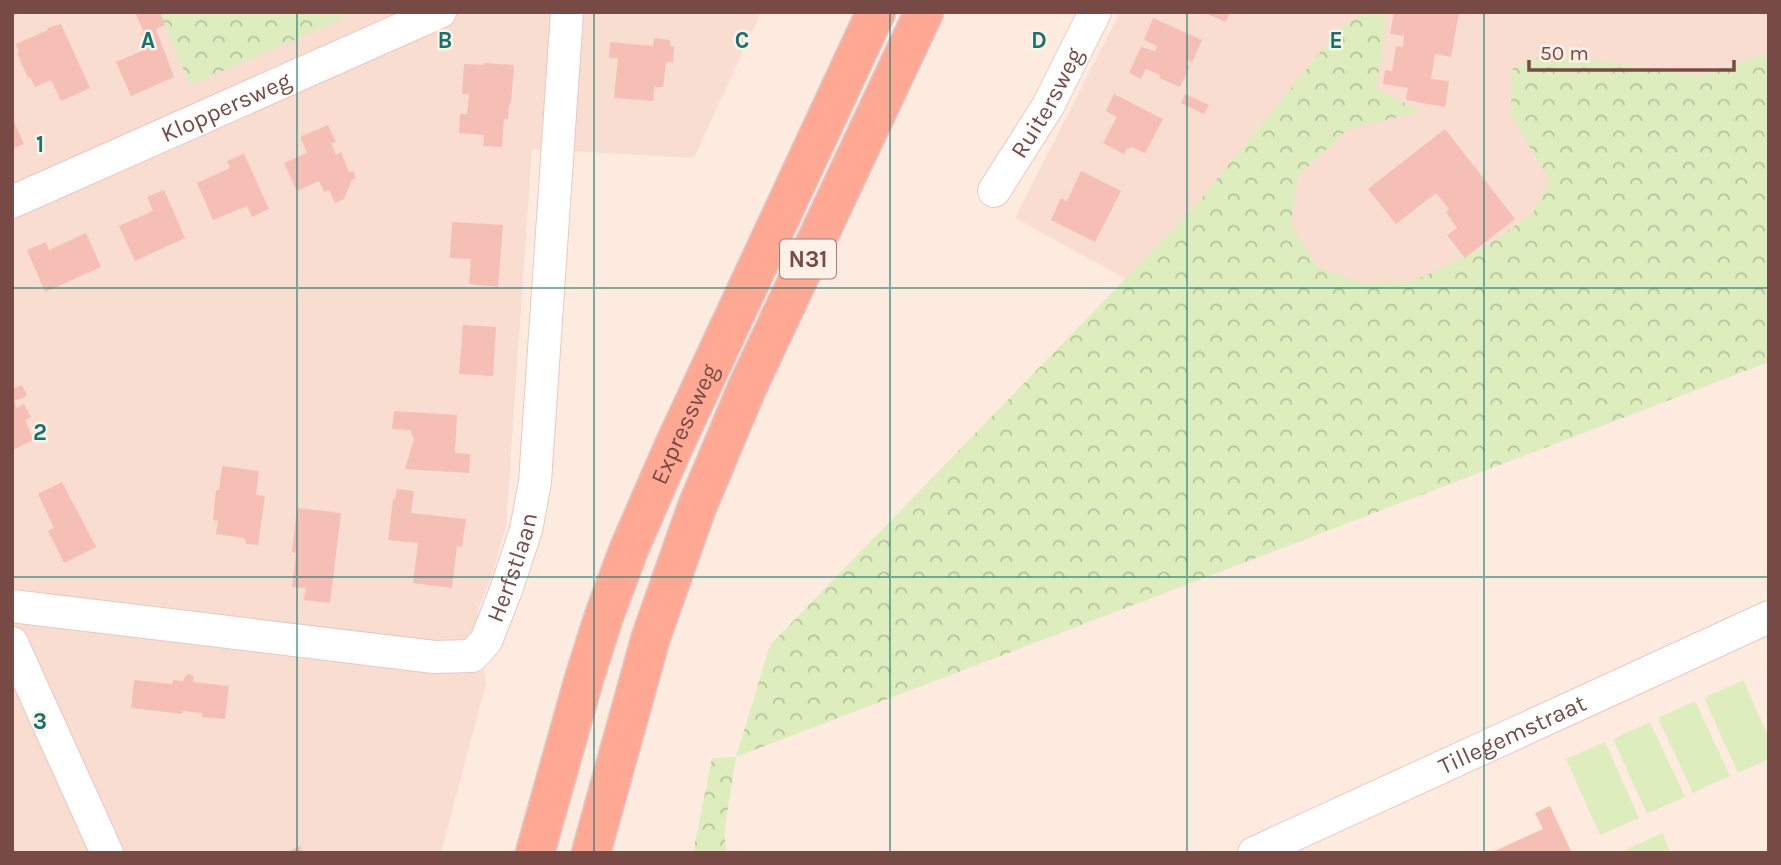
<svg xmlns="http://www.w3.org/2000/svg" width="1781" height="865" viewBox="0 0 1781 865" font-family="Karla,sans-serif">
<style>
.residential{fill:#f9ddd1}
.forest{fill:url(#forest-crowns)}
.pitch{fill:#ddedbe}
.building{fill:#f6bfb5}
.lines{fill:none;stroke-linecap:round;stroke-linejoin:round}
.minor-casing{stroke:#e8c9c0;stroke-width:34}
.trunk-casing{stroke:#d9cccb;stroke-width:41}
.minor{stroke:#fff;stroke-width:32}
.trunk{stroke:#ffa894;stroke-width:38}
.grid{fill:none;stroke:#0f766e;stroke-width:2;stroke-opacity:0.55}
.labels{text-anchor:middle;dominant-baseline:central;stroke-width:5;stroke-linejoin:round;paint-order:stroke}
.shield{fill:#fff0e8;stroke:#a07c76;stroke-width:2}
.shield-label{font-size:23px;font-weight:bold;fill:#774a45}
.street-label{font-size:24px;fill:#774a45;stroke:#fff0e8}
.grid-label{font-size:23px;text-anchor:middle;font-weight:bold;fill:#0f766e;stroke:#fff0e8;stroke-width:5;stroke-linejoin:round;paint-order:stroke}
</style>
<defs>
<pattern id="forest-crowns" width="20" height="18" patternUnits="userSpaceOnUse" patternTransform="scale(1.75)"><rect width="20" height="18" fill="#ddedbe"/><path d="M2 6a3 3 0 1 1 6 0M12 15a3 3 0 1 1 6 0" fill="none" stroke="#b8c29c"/></pattern>
</defs>
<rect width="100%" height="100%" fill="#feebe0"/>
<g class="residential">
<polygon points="12,12 761,12 694,158 532,149 506,526 493,572 477,612 486,684 441,853 12,853"/>
<polygon points="1120,12 1769,12 1769,229 1403,316 1126,279 1015,218"/>
</g>
<g class="forest">
<polygon points="159,12 344,12 347,17 190,85"/>
<polygon points="1366,14 1385,14 1385,34 1376,89 1421,111 1347,130 1298,176 1291,224 1317,267 1362,283 1411,282 1485,247 1533,213 1550,181 1511,115 1512,69 1546,53 1699,76 1769,53 1769,362 736,757 724,834 727,853 693,853 712,758 736,757 770,645 1190,212 1341,27"/>
</g>
<g class="pitch">
<polygon points="1743,680 1769,738 1769,759 1738,773 1704,698"/>
<polygon points="1695,701 1730,776 1693,793 1658,718"/>
<polygon points="1650,722 1685,797 1647,814 1613,739"/>
<polygon points="1605,742 1639,818 1600,835 1566,759"/>
<polygon points="1662,833 1671,853 1623,853 1623,851"/>
</g>
<g class="building">
<polygon points="135,12 160,12 165,25 156,29 174,77 131,96 116,62 144,50 142,47 146,45 141,33 144,33"/>
<polygon points="1202,12 1230,12 1226,22"/>
<polygon points="1394,12 1459,12 1451,57 1435,54 1431,79 1449,81 1445,107 1406,100 1408,88 1383,84 1385,70 1392,71 1396,46 1403,47 1404,36 1390,34"/>
<polygon points="1153,18 1202,40 1192,62 1188,60 1186,64 1190,66 1180,87 1159,78 1160,75 1146,69 1141,79 1129,73 1141,47 1155,51 1157,46 1144,40"/>
<polygon points="61,24 90,88 61,101 51,80 35,87 30,77 28,78 17,53 19,52 16,44 48,30 47,28"/>
<polygon points="654,38 670,40 670,46 674,46 673,62 666,62 663,87 654,87 653,101 614,98 618,58 609,58 610,42 653,46"/>
<polygon points="484,63 514,65 511,104 509,103 508,119 504,119 502,147 483,146 484,135 459,133 460,114 467,114 469,94 462,94 464,64 484,65"/>
<polygon points="1114,94 1163,119 1145,153 1132,147 1127,149 1124,154 1103,143 1117,117 1106,111"/>
<polygon points="1185,94 1209,105 1204,114 1181,103"/>
<polygon points="12,117 24,144 12,149"/>
<polygon points="328,125 336,142 331,143 336,155 341,152 349,172 353,171 356,178 352,180 344,199 335,203 329,190 324,192 319,181 297,191 284,163 307,153 300,137"/>
<polygon points="1445,129 1515,219 1465,258 1447,235 1457,228 1446,212 1449,209 1436,193 1396,224 1368,189"/>
<polygon points="244,154 269,209 252,217 247,206 213,220 197,183 230,168 227,161"/>
<polygon points="1081,171 1121,191 1095,242 1051,220 1061,198 1067,201"/>
<polygon points="164,190 185,238 135,261 119,226 153,211 147,197"/>
<polygon points="452,222 503,225 498,287 469,284 471,259 450,258"/>
<polygon points="86,233 101,267 45,292 27,250 46,242 49,250"/>
<polygon points="463,325 496,327 493,376 459,374"/>
<polygon points="22,385 27,396 14,401 17,408 24,404 31,417 25,420 34,440 12,450 12,389"/>
<polygon points="394,411 457,415 455,453 470,454 469,473 405,469 414,439 410,430 392,429"/>
<polygon points="222,466 259,471 256,495 265,496 258,545 247,544 244,538 216,534 218,521 213,520 216,490 219,490"/>
<polygon points="62,482 96,547 64,563 48,531 54,528 38,494"/>
<polygon points="397,489 414,491 411,513 466,519 462,547 457,546 452,588 413,583 418,543 388,540 393,499 395,499"/>
<polygon points="297,508 341,513 330,603 304,600 306,588 292,587 296,553 292,552"/>
<polygon points="190,674 194,677 193,682 229,686 225,719 202,717 202,713 182,711 182,714 131,708 134,680 172,684 173,680 183,681 186,675"/>
<polygon points="1550,806 1572,853 1490,853 1543,829 1535,813"/>
<polygon points="300,846 303,853 285,853"/>
</g>
<g class="lines">
<defs>
<g id="minor">
<path id="s1" d="M994,191l54,-85 47,-94"/>
<path id="s2" d="M12,202l428,-190"/>
<path id="s3" d="M12,606l422,51 38,-1 14,-15 20,-51 20,-60 9,-48 32,-470"/>
<polyline points="12,643 107,853"/>
<path id="s4" d="M1254,853l515,-236"/>
</g>
<g id="trunk">
<path id="s5" d="M535,853l49,-174 20,-63 25,-67 44,-101 203,-436"/>
<polyline points="591,853 651,637 697,507 747,388 924,12"/>
</g>
</defs>
<use href="#minor" class="minor-casing"/>
<use href="#trunk" class="trunk-casing"/>
<use href="#minor" class="minor"/>
<use href="#trunk" class="trunk"/>
</g>
<path class="grid" d="M297,12v841M594,12v841M890,12v841M1187,12v841M1484,12v841M12,288h1757M12,577h1757"/>
<g class="labels">
<rect class="shield" x="780" y="239.5" width="56" height="39" rx="5"/>
<g class="shield-label">
<text x="808" y="259">N31</text>
</g>
<g class="street-label">
<text stroke="none"><textPath href="#s1" startOffset="103">Ruitersweg</textPath></text>
<text stroke="none"><textPath href="#s2" startOffset="234">Kloppersweg</textPath></text>
<text stroke="none"><textPath href="#s5" startOffset="455">Expressweg</textPath></text>
<text stroke="none"><textPath href="#s3" startOffset="562">Herfstlaan</textPath></text>
<text stroke="none"><textPath href="#s4" startOffset="284">Tillegemstraat</textPath></text>
</g>
</g>
<g class="grid-label">
<text x="148" y="48">A</text>
<text x="445" y="48">B</text>
<text x="742" y="48">C</text>
<text x="1039" y="48">D</text>
<text x="1336" y="48">E</text>
<text x="40" y="152">1</text>
<text x="40" y="440">2</text>
<text x="40" y="729">3</text>
</g>
<rect width="1781" height="865" fill="none" stroke="#774a45" stroke-width="28"/>
<path d="M1529 60v10h205v-10" fill="none" stroke="#774a45" stroke-width="3.5"/>
<text x="1540" y="60" font-size="21" fill="#774a45" stroke="#fff0e8" stroke-width="5" paint-order="stroke">50 m</text>
</svg>
